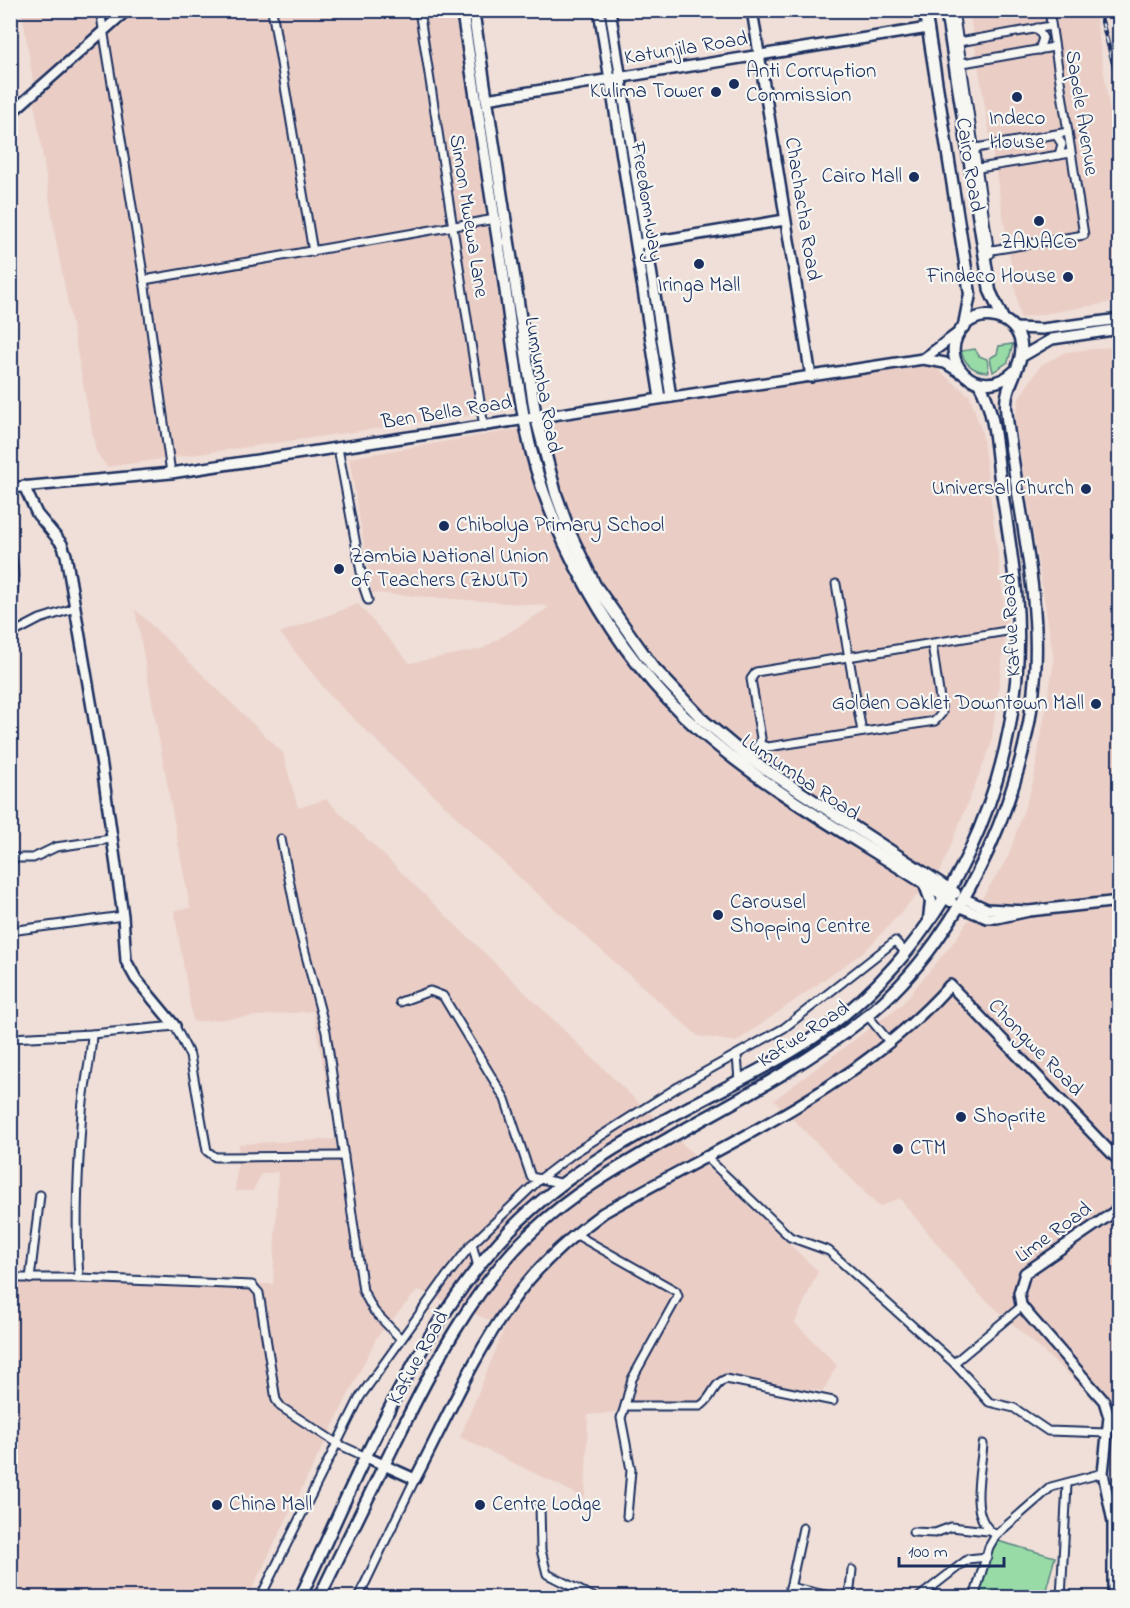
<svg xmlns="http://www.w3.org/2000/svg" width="1130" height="1608" viewBox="0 0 1130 1608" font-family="'Indie Flower',sans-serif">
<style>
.built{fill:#eacec6}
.green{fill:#98dba6;stroke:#5a8582;stroke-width:1.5}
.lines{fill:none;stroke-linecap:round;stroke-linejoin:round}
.street-casing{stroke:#1b2f5e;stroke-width:11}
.secondary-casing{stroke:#1b2f5e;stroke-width:14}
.primary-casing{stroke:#1b2f5e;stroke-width:15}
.street{stroke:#f6f6f2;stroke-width:7}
.secondary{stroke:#f6f6f2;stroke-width:9}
.primary{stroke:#f6f6f2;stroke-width:10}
.rail-casing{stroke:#1b2f5e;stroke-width:4.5}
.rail{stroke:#f6f6f2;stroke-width:2;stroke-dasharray:7;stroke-linecap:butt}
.poi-dot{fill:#1b2f5e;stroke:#f6f6f2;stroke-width:2}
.labels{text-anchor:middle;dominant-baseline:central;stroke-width:4.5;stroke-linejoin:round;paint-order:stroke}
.street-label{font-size:21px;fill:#1b2f5e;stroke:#f6f6f2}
.poi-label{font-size:21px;fill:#1b2f5e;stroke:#f6f6f2;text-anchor:start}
</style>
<rect width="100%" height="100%" fill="#efdfd8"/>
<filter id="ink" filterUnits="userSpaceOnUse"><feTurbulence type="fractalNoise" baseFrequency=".0167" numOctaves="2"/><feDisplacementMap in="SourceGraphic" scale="12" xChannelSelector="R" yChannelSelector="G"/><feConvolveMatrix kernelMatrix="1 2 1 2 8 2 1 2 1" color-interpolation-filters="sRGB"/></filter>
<g filter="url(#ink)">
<g class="built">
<polygon points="22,11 96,11 98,27 39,82 33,82"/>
<polygon points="127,11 456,11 515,409 107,467 96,452 56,241 33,94"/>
<polygon points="969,11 1095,11 1119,174 1119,301 1020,318"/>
<polygon points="1119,346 1119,1420 977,1292 899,1198 879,1207 774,1100 902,1004 956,939 1008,857 1033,782 1054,661 1015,420 1019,398 1041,365 1066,352"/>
<polygon points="925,359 970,396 982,432 1007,625 991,745 941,870 866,950 736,1042 698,1036 523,881 332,698 280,633 358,604 410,663 482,649 548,608 547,606 372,593 349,458"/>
<polygon points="135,609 283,753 298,808 326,799 637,1101 818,1271 795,1323 837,1365 823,1391 719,1379 703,1403 588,1415 585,1498 460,1437 505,1327 418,1290 377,1337 248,1597 11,1598 11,1281 273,1284 278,1172 261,1174 253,1191 235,1191 239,1144 337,1139 313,1011 193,1022 174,910 190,908"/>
</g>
<g class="green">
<polygon points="1013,344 1008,362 993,372 990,358 997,354 999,346"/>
<path d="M975,349l4,7 8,3 2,13c-14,0 -24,-7 -28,-21z"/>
<polygon points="994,1540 1055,1557 1044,1597 978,1598"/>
</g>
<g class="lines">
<defs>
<g id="street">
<polyline points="100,10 144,280 171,473"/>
<polyline points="272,10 313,252"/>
<polyline points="419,10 484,427"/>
<polyline points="954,10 990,254"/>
<polyline points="1037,28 1043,38 1039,50"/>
<polyline points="959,42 1051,26"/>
<polyline points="963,63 1054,47"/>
<polyline points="1056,135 1062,144 1059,155"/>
<polyline points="976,148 1068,132"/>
<polyline points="979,168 1071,153"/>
<polyline points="992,250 1084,235 1049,10"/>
<polyline points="144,280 495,219"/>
<polyline points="338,448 364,588 368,600"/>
<path d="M10,552c9,23 -1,53 4,80"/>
<polyline points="836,584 862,732"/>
<polyline points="11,634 40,619 75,608"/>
<polyline points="759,744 761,738 751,679 756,672 1019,629"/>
<polyline points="745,759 759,744 768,747 935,721 942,713 932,644"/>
<polyline points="281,839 299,929 326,1032 363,1291 374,1311 401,1339"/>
<polyline points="10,858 33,858 56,847 111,839"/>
<polyline points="10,931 123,916"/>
<polyline points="400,1002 430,991 443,996 505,1099 531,1177 560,1183"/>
<polyline points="868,1016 890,1043"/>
<polyline points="10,1038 92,1034 175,1026 190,1056 207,1151 215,1157 344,1156"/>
<polyline points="737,1056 739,1080"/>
<polyline points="705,1156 790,1237 829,1251 954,1363 989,1402 1014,1408 1048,1431 1108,1433"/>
<polyline points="575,1234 676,1291 678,1296 632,1379 625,1406"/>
<polyline points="472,1244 478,1267"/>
<polyline points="10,1278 79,1278 252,1285 259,1293 276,1400 281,1407 338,1444 366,1457"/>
<path d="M79,1278c-4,-56 -1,-111 3,-166 2,-27 9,-51 10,-78"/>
<polyline points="30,1279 40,1195"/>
<polyline points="954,1363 1022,1306"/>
<polyline points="1109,1417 1120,1422"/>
<path d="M983,1444c-2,29 -16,74 13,91"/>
<polyline points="540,1505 541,1550 547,1574 595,1598"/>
<polyline points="1111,1510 1120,1508"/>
<path d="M627,1516l4,-46 -10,-52 4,-12h75c12,-6 13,-23 26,-27l107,22"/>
<polyline points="913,1532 935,1533 951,1527 988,1531"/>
<polyline points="790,1587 839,1598"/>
<polyline points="260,1598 360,1397 446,1277 472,1244 540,1179 574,1153 678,1087 784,1028 895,941 905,952"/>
<polyline points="358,1598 415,1479"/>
<polyline points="788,1598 803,1528"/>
<polyline points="849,1598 852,1570"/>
<polyline points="918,1598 968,1559 987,1557"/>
<polyline points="974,1598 989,1547 996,1535 1051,1487 1103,1473"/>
<polyline points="1061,1598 1067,1484"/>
</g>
<g id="secondary">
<polyline points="599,10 660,398"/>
<polyline points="610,10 671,397"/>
<polyline points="752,10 811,377"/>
<polyline points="486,99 928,28"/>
<polyline points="10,114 127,10"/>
<polyline points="639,244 785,220"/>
<polyline points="1014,328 1042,329 1120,319"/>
<polyline points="1021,357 1052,339 1120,329"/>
<polyline points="923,359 958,333"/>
<polyline points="24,486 37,514 62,544 66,555 102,766 123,916 126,961 136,979 175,1026"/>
<polyline points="10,488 171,473 923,359 945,363 963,374"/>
<polyline points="963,898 987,909 1027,911"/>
<polyline points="958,906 987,918 997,918 1029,911 1120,901"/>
<path d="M366,1457l49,22c31,-59 58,-123 97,-177 24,-35 57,-64 91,-89 119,-68 254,-124 347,-228l170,177"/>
<polyline points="1113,1598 1113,1522 1103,1473 1109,1417 1104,1401 1028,1314 1021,1305 1019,1293 1025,1273 1120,1208"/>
</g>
<g id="primary">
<path d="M462,10c14,88 28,176 41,263 7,48 12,97 21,145 20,112 90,237 175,312 76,67 168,114 252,171"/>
<polyline points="473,10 536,418 556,494 570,533 595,585 653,667 704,721 747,757 955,893"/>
<polyline points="925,10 970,294 964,325"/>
<polyline points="946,10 990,291 1003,319"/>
<polyline points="925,885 931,901 929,919"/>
<path d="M300,1598c58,-123 116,-270 210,-368 79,-82 185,-122 281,-178 156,-92 242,-284 225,-460 -4,-38 -10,-76 -16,-113 -4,-32 -5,-68 -21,-96"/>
<path d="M319,1598c24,-50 49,-100 73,-149 36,-74 81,-163 142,-219 41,-39 89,-65 137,-93 66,-37 134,-72 193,-119 54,-42 96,-106 124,-167 25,-56 43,-115 47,-176 5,-70 -11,-140 -21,-208 -3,-20 -7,-41 -8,-61 -1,-24 21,-43 14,-67 -7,-23 -39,-31 -56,-13 -31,32 14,81 52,44"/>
</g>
</defs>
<use href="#street" class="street-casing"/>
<use href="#secondary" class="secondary-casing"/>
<use href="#primary" class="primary-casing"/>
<use href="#street" class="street"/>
<use href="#secondary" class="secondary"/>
<use href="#primary" class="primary"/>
<defs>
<polyline id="rail" points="1099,10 1120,89"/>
</defs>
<use href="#rail" class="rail-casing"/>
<use href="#rail" class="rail"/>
</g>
</g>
<g class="poi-dot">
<circle cx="734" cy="84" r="6"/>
<circle cx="716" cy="92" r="6"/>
<circle cx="1017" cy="97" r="6"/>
<circle cx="914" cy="177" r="6"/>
<circle cx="1039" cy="221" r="6"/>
<circle cx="699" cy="264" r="6"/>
<circle cx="1068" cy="277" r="6"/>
<circle cx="1086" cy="489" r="6"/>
<circle cx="444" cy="526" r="6"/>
<circle cx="339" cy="569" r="6"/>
<circle cx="1096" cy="704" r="6"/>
<circle cx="718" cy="915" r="6"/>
<circle cx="961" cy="1117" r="6"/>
<circle cx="898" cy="1149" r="6"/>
<circle cx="217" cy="1505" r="6"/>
<circle cx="480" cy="1505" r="6"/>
</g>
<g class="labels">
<g class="street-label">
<text transform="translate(686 49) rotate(-9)">Katunjila Road</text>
<text transform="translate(1081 113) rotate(81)">Sapele Avenue</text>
<text transform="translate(969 165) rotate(81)">Cairo Road</text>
<text transform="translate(646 202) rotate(81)">Freedom Way</text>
<text transform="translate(802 209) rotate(81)">Chachacha Road</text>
<text transform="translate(468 216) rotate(81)">Simon Mwewa Lane</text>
<text transform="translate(542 385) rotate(80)">Lumumba Road</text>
<text transform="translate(447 413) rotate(-9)">Ben Bella Road</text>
<text transform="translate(1012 625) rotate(-93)">Kafue Road</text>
<text transform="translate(800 778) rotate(34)">Lumumba Road</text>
<text transform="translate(804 1035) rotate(-33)">Kafue Road</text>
<text transform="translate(1035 1048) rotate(46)">Chongwe Road</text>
<text transform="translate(1054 1233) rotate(-36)">Lime Road</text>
<text transform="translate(419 1358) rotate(-61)">Kafue Road</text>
</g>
<g class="poi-label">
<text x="746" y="72">Anti Corruption<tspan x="746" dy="24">Commission</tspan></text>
<text x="704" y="92" text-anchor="end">Kulima Tower</text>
<text x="1017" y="119" text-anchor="middle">Indeco<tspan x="1017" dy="24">House</tspan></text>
<text x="902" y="177" text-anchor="end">Cairo Mall</text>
<text x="1039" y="243" text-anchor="middle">ZANACO</text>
<text x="1056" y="277" text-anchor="end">Findeco House</text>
<text x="699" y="286" text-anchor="middle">Iringa Mall</text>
<text x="1074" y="489" text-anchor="end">Universal Church</text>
<text x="456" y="526">Chibolya Primary School</text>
<text x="351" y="557">Zambia National Union<tspan x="351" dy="24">of Teachers (ZNUT)</tspan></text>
<text x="1084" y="704" text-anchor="end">Golden Oaklet Downtown Mall</text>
<text x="730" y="903">Carousel<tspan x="730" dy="24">Shopping Centre</tspan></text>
<text x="973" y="1117">Shoprite</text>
<text x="910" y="1149">CTM</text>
<text x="229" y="1505">China Mall</text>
<text x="492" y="1505">Centre Lodge</text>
</g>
</g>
<rect width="1130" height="1608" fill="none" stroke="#f6f6f2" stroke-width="36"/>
<rect x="18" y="18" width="1094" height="1572" fill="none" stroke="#1b2f5e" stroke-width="2" filter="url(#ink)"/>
<path d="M899 1557v9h105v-9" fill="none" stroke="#1b2f5e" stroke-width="3"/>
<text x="908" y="1557" font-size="18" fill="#1b2f5e" stroke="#f6f6f2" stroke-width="4.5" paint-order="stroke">100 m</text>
</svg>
